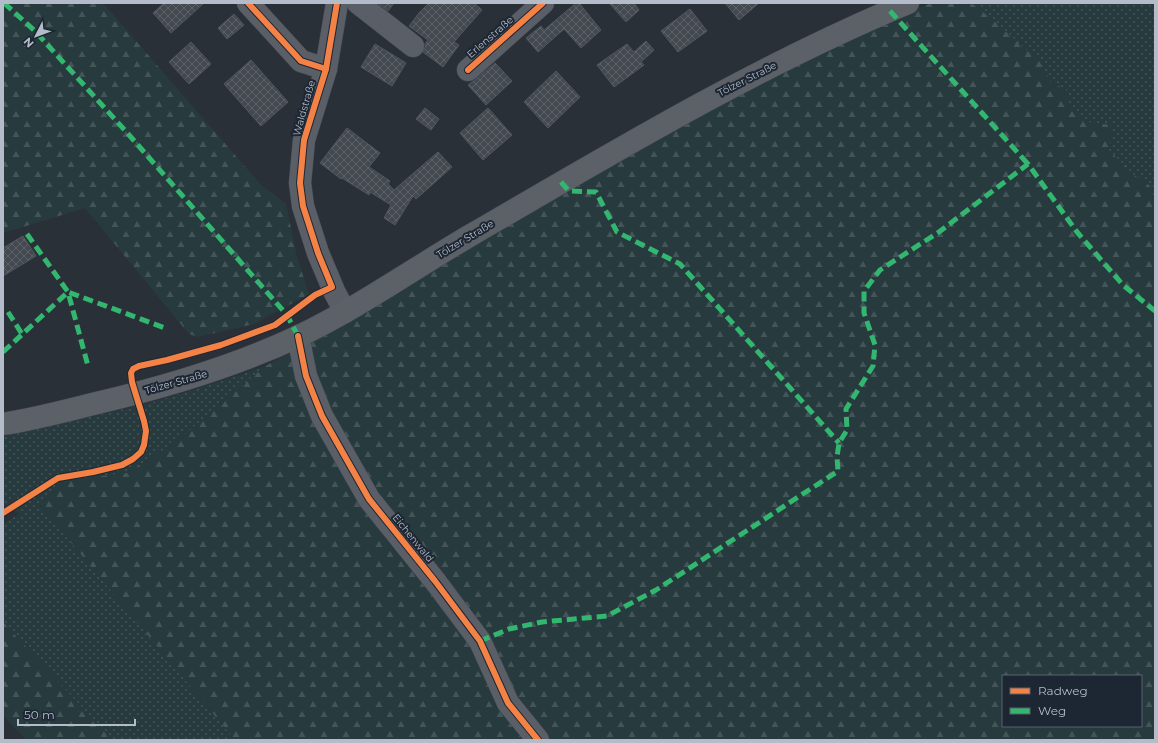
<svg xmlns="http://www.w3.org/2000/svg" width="1158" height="743" viewBox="0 0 1158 743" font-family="Montserrat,sans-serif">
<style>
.grass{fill:url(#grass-dots)}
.forest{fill:url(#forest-firs);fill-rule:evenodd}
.building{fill:url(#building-cross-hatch);stroke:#52575f}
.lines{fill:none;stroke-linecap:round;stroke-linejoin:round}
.minor-casing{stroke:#484c53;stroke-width:23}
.major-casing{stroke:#484c55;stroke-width:23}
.minor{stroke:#5a5e66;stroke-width:22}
.major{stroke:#5c6168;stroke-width:22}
.quiet{stroke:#33b770;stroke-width:5;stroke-dasharray:10 5;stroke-linecap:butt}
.cycleway-casing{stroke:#1d2633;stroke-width:8}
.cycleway{stroke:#f48246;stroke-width:6}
.labels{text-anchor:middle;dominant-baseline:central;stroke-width:4;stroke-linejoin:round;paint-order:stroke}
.street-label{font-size:10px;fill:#b4bcc9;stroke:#1d2633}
</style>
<defs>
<pattern id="grass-dots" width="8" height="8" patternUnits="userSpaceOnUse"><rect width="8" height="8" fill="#273a3e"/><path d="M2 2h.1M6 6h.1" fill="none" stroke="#445559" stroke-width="1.8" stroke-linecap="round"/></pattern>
<pattern id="forest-firs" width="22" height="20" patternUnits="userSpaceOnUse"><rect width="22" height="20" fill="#273a3e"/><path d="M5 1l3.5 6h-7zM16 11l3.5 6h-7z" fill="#445559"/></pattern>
<pattern id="building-cross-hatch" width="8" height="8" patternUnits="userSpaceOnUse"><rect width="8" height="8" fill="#444950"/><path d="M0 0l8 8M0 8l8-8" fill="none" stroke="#5d6168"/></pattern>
</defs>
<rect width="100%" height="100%" fill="#2a3038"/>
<g class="grass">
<polygon points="967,3 1155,3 1155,215"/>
<path d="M265,366l-89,76 -49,31 -59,7 -29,24 196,236h-123l-109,-118v-99l17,-9 -17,-9v-71c49,-9 98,-19 146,-31 39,-11 78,-24 116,-37z"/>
</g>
<g class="forest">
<polygon points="3,3 103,3 261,185 286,204 297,257 309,294 254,324 198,337 189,334 85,208 3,233"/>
<path d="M931,3h40l25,19 45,41 10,20 15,6c1,6 2,14 5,19 8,14 24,17 39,16l3,11 -5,14 25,25 17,12 5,14v540h-920l-196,-236 29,-24 59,-7 49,-31 89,-76 85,-44 70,-44 213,-128 92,-50 154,-76zM1003,676h138v50h-138z"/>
<polygon points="3,622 112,740 26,740 3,715"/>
</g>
<g class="building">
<polygon points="164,3 204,3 171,33 153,13"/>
<polygon points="378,3 394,3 388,11"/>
<polygon points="429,3 474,3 482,10 454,42 459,45 443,67 423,52 425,48 425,44 428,40 409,26 419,13"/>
<polygon points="576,3 579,3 601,30 581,48 564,29 538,52 526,38 541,26 544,30"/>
<polygon points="609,3 634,3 639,10 626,22"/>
<polygon points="725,3 759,3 739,20"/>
<polygon points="690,9 707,31 678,52 661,31"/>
<polygon points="234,14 244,25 227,39 218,28"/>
<polygon points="646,41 654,50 641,62 644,65 614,87 597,65 627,44 634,52"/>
<polygon points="191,42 211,64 189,84 169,62"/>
<polygon points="375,44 406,63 392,86 361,67"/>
<polygon points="251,60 288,102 261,126 224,84"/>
<polygon points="495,63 512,81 486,105 468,85 476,79"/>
<polygon points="556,71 580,97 548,128 524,102"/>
<polygon points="425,108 439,119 431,130 416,119"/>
<polygon points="488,108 512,135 483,160 460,133"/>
<polygon points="347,128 380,153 369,167 390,181 388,184 394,190 438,152 452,167 416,199 413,196 395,225 384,218 391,205 370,192 369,195 342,178 341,179 320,163"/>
<polygon points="23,236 36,256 3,276 3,248"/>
</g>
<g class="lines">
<defs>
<g id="minor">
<polyline points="248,3 301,61 326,69"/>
<polyline points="337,3 326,69 304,140 300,183 303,206 318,253 334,291 345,312"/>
<polyline points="358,3 413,46"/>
<polyline points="468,70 543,3"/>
<polyline points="298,336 306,376 322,416 369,499 435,581 480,641 508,703 538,740"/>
</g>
<path id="major" d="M3,424c32,-5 62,-13 94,-21 68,-16 136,-36 200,-66 61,-29 116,-68 174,-102 143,-83 284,-168 437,-232"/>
</defs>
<use href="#minor" class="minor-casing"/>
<use href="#major" class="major-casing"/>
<use href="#minor" class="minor"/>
<use href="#major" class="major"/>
<g class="quiet">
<polyline points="4,3 35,31 130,136 287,315 298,336"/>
<polyline points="890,11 1028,164"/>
<polyline points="561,182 569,191 596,192 617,232 680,264 839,443"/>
<polyline points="27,234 68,292 88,366"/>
<polyline points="8,312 22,334"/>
<polyline points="3,352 68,292 165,328"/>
<polyline points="480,641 509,629 542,622 607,616 656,590 838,471 837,457 839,443 847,430 846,409 873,366 875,345 864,313 864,291 880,270 939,232 1028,164 1077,232 1123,285 1155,311"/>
</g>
<defs>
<g id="cycleway">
<polyline points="248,3 301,61 326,69"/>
<polyline points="468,70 543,3"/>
<polyline points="298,336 306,376 322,416 369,499 435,581 480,641 508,703 538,740"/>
<polyline points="3,513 58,478 93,472 122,465 133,459 141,452 144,445 146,431 144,421 132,382 131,373 133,369 139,366 167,360 221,345 275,325 315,295 332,287 318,253 303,206 300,183 304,140 326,69 337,3"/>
</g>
</defs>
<use href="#cycleway" class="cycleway-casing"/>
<use href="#cycleway" class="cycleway"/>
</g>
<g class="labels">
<g class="street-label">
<text transform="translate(490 37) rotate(-41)">Erlenstraße</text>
<text transform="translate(747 79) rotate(-27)">Tölzer Straße</text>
<text transform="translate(304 108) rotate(-74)">Waldstraße</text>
<text transform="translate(465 239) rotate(-31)">Tölzer Straße</text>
<text transform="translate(176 382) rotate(-16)">Tölzer Straße</text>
<text transform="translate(413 538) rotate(51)">Eichenwald</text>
</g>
</g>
<rect width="1158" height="743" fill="none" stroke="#b4bcc9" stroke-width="8"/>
<rect x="1002" y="675" width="140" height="52" fill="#1d2633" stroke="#59626f"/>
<rect x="1010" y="688" width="20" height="6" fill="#f48246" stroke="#59626f"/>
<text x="1038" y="695" font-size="12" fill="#b4bcc9">Radweg</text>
<rect x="1010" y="708" width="20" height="6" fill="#33b770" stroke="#59626f"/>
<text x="1038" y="715" font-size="12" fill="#b4bcc9">Weg</text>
<g transform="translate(36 36) rotate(228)" stroke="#1d2633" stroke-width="3" paint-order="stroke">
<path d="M0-3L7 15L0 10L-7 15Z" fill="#b4bcc9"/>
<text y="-6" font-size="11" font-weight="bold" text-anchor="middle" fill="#b4bcc9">N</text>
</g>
<path d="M18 719v6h117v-6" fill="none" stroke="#b4bcc9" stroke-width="2"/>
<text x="24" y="719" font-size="12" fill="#b4bcc9" stroke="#1d2633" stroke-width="3" paint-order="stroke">50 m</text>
</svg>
